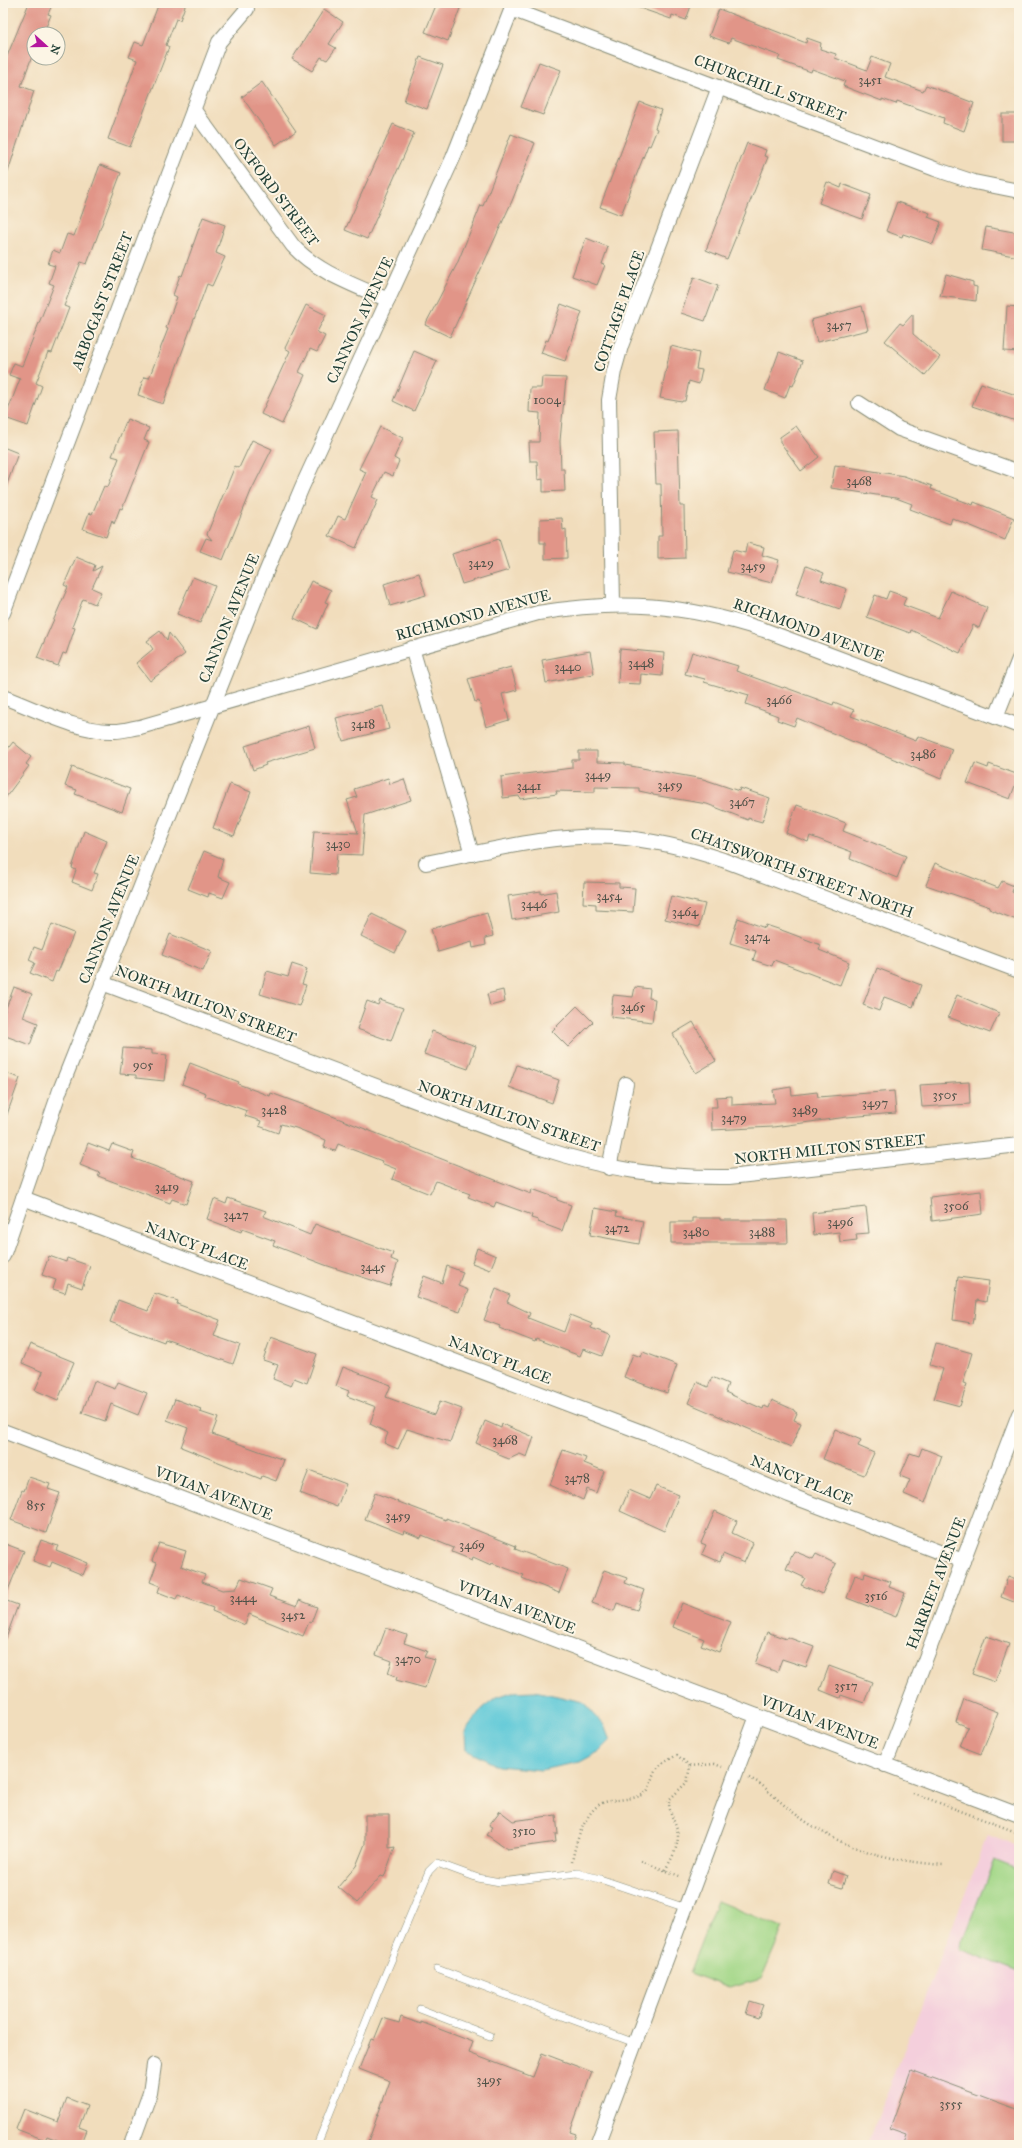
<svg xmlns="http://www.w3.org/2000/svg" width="1022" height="2148" viewBox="0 0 1022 2148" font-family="'IM FELL Great Primer',serif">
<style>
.built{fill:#f4cfdc}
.green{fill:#a3d788;stroke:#618a5e}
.water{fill:#5ec9d8;stroke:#3e8386}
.building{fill:#e19588}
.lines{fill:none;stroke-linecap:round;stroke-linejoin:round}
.service-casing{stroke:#888d78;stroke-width:8}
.minor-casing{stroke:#888d78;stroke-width:16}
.path{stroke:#888d78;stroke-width:2.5;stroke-dasharray:1 3;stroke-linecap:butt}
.service{stroke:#fff;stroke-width:7}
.minor{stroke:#fff;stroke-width:14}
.labels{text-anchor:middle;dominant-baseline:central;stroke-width:4;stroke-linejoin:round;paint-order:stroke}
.number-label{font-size:13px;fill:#505349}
.street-label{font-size:15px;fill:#1f3d34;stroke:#fcf5e5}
</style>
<rect width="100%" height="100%" fill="#fcf5e5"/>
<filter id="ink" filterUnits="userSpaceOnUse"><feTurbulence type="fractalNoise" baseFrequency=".025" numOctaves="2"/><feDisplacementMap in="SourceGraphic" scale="8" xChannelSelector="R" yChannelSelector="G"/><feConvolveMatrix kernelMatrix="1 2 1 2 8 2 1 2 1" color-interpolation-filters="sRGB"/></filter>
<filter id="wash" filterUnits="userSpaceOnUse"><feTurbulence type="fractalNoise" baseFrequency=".012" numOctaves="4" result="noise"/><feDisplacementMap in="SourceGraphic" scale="16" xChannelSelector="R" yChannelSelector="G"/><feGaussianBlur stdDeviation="0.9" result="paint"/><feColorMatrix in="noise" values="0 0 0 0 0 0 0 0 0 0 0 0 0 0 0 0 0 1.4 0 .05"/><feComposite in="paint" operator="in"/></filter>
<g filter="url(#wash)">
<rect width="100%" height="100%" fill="#f1ddbc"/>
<polygon class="built" points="988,1835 1019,1847 1019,2145 867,2145"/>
<g class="green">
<polygon points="994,1860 1019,1870 1019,1972 959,1949"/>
<polygon points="717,1901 783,1928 761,1979 729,1988 689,1973"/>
</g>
<polygon class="water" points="535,1691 583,1702 604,1725 610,1741 600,1751 580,1762 541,1770 498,1766 466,1750 465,1732 482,1709 497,1697 512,1692"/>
<g id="blocks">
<g class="building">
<polygon points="29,3 53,3 48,14 51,15 43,34 34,34 34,51 21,86 34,91 5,181 3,180 3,66"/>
<polygon points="159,3 186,3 180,20 176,19 166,45 169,47 130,147 108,139 137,60 129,57 135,42 143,45"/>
<polygon points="437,3 462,3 448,41 425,32"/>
<polygon points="632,3 692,3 686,20 672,15 671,19 631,5"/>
<polygon points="324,9 343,22 329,44 336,48 327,60 321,57 312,71 292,59"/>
<polygon points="719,9 806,43 807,38 821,43 820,49 836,54 835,58 867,70 872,57 890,64 885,77 923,91 926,85 974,103 964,131 943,123 944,118 897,101 896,104 882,99 882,101 843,86 845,81 812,69 811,72 778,60 780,56 731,38 729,43 709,36"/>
<polygon points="420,57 443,65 427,109 404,101"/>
<polygon points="539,62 561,70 543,115 521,107"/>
<polygon points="262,82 296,131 276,145 242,97"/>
<polygon points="640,102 661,110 655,128 657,129 650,146 648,145 621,215 600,207"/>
<rect x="1002" y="114" width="17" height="27"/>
<polygon points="393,124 414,133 367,239 345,230"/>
<polygon points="511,134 535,143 512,201 450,337 425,325 457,264 481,205 483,206"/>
<polygon points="747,143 766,150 764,156 768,157 727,259 706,250"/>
<polygon points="100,165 121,173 87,264 81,262 64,306 69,308 52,353 48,352 36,383 42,386 28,426 5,418 20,379 9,375 14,363 22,366 54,285 49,283 55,266 48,264 53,250 60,253 67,234 74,236"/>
<polygon points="827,182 841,188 842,184 871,195 862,219 819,203"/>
<polygon points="897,202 930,213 928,217 941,222 933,244 903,234 902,237 886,231"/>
<polygon points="203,217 225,225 216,253 225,257 212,286 207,284 163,404 138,395 144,377 149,378 168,329 166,328 177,297 173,295 180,275 182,276"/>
<polygon points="986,227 1019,233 1019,257 982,250"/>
<polygon points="586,238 608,247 602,264 605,265 597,285 572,276"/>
<polygon points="946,274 973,282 973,286 977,287 976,301 940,296"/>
<polygon points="694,277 718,286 705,321 681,313"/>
<polygon points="561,304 582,312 565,361 541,353 546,340 548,341"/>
<polygon points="306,305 326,315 317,332 325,336 317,352 310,349 299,372 305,375 282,424 261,414 290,351 285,348"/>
<polygon points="862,306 868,330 817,342 811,320"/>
<polygon points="1007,306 1019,307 1019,352 1004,351"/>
<polygon points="913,314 913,334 940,357 925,375 885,341 900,323 903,325"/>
<polygon points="671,346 699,353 696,369 702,370 699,384 689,381 685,401 682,401 682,402 660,398"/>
<polygon points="414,351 437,361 414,411 393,401"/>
<polygon points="779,352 803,361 793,386 790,385 785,398 765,390"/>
<polygon points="542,377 566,378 560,441 561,469 564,469 565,491 543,492 543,479 538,480 537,461 530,461 529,442 539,442 540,413 529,412 530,388 541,388"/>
<polygon points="981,383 1019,396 1019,422 972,406"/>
<polygon points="127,419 149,428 144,440 149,442 122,509 120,508 114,524 112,520 106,537 83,529 89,513 92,514 104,486 108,487 119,458 112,456"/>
<polygon points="796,426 819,457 801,471 780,442 780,437"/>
<polygon points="380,427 403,438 394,458 399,461 393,476 384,472 372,497 378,500 356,548 329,536 338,516 345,519 366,472 359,469"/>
<polygon points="678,431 680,506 684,506 685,558 658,559 658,536 662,536 661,484 656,484 654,432"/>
<polygon points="252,440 272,449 251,491 223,560 200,551 206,538 212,540 207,534 235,466 239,468"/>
<polygon points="3,447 18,453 5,490 3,490"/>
<polygon points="835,465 904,476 932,486 931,489 973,505 974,502 1014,518 1005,540 952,518 950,524 910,509 912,504 896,498 831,488"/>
<polygon points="562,518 563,530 566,529 567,558 545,559 545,543 540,543 540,519"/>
<polygon points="499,539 509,570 462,584 452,554"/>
<polygon points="747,543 764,547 762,555 779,560 772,583 727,572 733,550 745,553"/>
<polygon points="76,557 95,565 93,571 102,566 92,588 101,592 95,604 83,599 72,627 75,628 66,654 63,653 58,666 37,658 68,587 64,585"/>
<polygon points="806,566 824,573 821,580 847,589 840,609 796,594"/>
<polygon points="419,573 426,595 390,606 384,584"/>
<polygon points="193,577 215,586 200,623 177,614"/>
<polygon points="311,581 331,590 325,602 328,603 317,629 294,618"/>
<polygon points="889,591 906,597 903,605 938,618 951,591 987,608 979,628 973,625 960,653 911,630 910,633 867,617 875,595 886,599"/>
<polygon points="160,631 167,640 169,633 185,654 150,681 136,663 153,649 147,641"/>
<polygon points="620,649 664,653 662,676 641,674 640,684 618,683"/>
<polygon points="590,651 594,674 546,683 542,660"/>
<polygon points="692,652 738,666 736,671 783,688 784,687 833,705 834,702 854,710 851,716 880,727 916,741 918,736 952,749 941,779 797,718 794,726 777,720 778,716 746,704 749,695 704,682 705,679 685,674"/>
<polygon points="511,667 517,690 502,694 509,720 486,727 479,701 475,702 468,679"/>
<polygon points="383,706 389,729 343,741 336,718"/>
<polygon points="309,726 315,748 265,763 266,765 253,770 245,746"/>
<polygon points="13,742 31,757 26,764 29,766 3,801 3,755"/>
<polygon points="579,751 597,751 597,762 625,763 625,765 703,779 739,791 740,788 770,798 762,822 748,818 748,820 707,804 653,795 653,794 639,791 639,788 595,787 595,792 556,791 557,794 520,799 519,796 503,798 501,777 572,768 572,760 579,760"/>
<polygon points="975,763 988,768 989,764 1019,775 1010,799 967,783"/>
<polygon points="72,767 130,789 122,812 75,794 77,790 65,786"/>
<polygon points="388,778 390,784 404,779 411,800 365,815 362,855 337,854 335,875 310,873 314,831 358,833 347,800 357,797 354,789"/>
<polygon points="230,784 251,792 234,836 213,828"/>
<polygon points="797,805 846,823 843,831 906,856 897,878 850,859 852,852 810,836 808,842 786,833"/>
<polygon points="84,831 107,841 94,873 98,874 92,890 72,882 76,870 72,868"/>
<polygon points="204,851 223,859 218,877 230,882 223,898 209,893 208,897 188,889"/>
<polygon points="935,863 998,888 1002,881 1014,886 1012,892 1019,895 1019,921 989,909 990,907 926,885"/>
<polygon points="584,882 619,883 619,887 635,888 633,912 596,910 596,904 583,903"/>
<polygon points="541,891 541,894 556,891 559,912 512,920 508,896"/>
<polygon points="671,896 705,904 699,927 665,919"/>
<polygon points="487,913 493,936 485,938 486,945 473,948 472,942 438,952 431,929"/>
<polygon points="372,914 406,931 395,953 361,936"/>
<polygon points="738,918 765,928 766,925 784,931 821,945 819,950 849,962 840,985 774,960 772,966 753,960 756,951 730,943"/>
<polygon points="52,924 74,933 58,972 56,971 52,982 30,973 35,963 29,960 34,947 42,950"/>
<polygon points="170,934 212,951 203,971 162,955"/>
<polygon points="292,964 307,969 302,984 306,985 299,1006 260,994 267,971 288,977"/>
<polygon points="877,968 921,985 913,1007 884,997 879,1011 863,1005"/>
<polygon points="14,987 32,994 23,1017 38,1023 30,1045 3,1035 3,1016"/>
<polygon points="635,987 650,989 649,998 655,999 652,1022 611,1017 613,995 633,997"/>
<polygon points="503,990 505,1002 490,1006 487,994"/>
<polygon points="957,995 999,1013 990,1033 948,1017"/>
<polygon points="380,1000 403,1008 391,1041 357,1029 367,1001 378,1005"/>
<polygon points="577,1006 593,1022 568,1047 552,1031"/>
<polygon points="693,1022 716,1061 696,1073 673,1034"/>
<polygon points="432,1031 476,1046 468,1069 424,1054"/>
<polygon points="123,1048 152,1050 152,1054 167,1055 164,1081 136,1078 136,1075 120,1074"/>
<polygon points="190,1063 239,1082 238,1084 270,1096 271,1093 304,1105 531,1194 532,1189 557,1198 557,1200 571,1205 562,1231 538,1222 538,1220 531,1218 532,1215 496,1202 494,1207 468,1197 470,1194 436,1181 430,1194 392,1179 396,1169 381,1163 382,1161 338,1144 335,1151 324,1147 326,1140 296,1128 281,1124 278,1133 259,1126 261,1121 245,1116 247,1111 205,1096 206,1093 182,1084"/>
<polygon points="517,1065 559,1080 552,1103 509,1087"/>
<polygon points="3,1072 20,1078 5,1120 3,1120"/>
<polygon points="969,1082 970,1104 922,1107 920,1085"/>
<polygon points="791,1087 792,1095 817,1092 818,1097 894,1091 896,1113 847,1117 773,1127 712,1130 711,1107 717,1107 716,1097 732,1096 732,1105 775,1103 773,1090"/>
<polygon points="88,1143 109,1151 112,1144 134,1152 132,1158 194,1181 186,1204 172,1199 170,1203 98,1176 100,1173 80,1165"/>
<polygon points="981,1191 983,1214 932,1221 930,1197"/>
<polygon points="228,1198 266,1211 263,1216 310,1235 315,1224 393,1253 391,1259 398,1262 390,1286 325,1265 273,1245 275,1241 242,1229 241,1232 207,1219 214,1199 226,1204"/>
<polygon points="866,1207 869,1233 856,1234 857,1240 840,1242 839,1232 814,1235 812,1213"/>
<polygon points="595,1208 617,1212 616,1216 643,1221 639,1244 590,1235"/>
<polygon points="692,1218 720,1218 720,1220 787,1220 788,1243 671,1243 671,1222 692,1222"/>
<polygon points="477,1248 496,1256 490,1270 472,1263"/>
<polygon points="49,1256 66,1262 67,1258 90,1266 82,1288 68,1283 65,1293 53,1289 56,1280 42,1275"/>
<polygon points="447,1266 463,1272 458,1286 468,1290 460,1312 416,1297 424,1276 442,1283"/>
<polygon points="958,1277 989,1281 986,1302 977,1300 975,1318 973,1318 972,1323 953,1320"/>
<polygon points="496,1289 510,1295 507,1302 530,1313 528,1318 564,1332 570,1315 592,1324 591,1328 610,1335 602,1356 583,1349 580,1356 536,1339 535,1342 499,1328 500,1326 484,1320"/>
<polygon points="154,1293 178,1301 177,1304 220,1320 214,1336 240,1345 233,1364 165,1339 164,1342 110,1322 118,1300 148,1311"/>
<polygon points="271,1337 317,1354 307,1383 294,1378 291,1386 273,1379 278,1365 263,1360"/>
<polygon points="936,1343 972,1353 963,1383 967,1384 960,1406 934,1399 943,1369 930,1365"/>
<polygon points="30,1344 74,1362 58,1400 35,1390 43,1372 22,1363"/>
<polygon points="643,1352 677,1365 667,1393 624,1377 633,1354 641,1357"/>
<polygon points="343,1367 391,1385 386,1397 434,1415 440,1401 462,1409 450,1442 407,1429 398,1449 384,1443 388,1433 370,1424 376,1407 347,1396 349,1391 336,1386"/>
<polygon points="712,1377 728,1384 725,1392 763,1409 764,1406 769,1408 772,1400 794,1410 794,1411 797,1413 794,1420 801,1423 791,1447 688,1403 697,1382 708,1387"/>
<polygon points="94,1381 115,1389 118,1382 147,1393 138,1415 111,1404 105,1421 82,1413"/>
<polygon points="175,1399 201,1409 200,1412 218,1418 212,1434 284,1460 276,1481 262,1476 261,1479 181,1447 188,1428 167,1420"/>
<polygon points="485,1421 501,1428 502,1424 534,1437 527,1457 520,1454 509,1459 499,1455 497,1452 476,1443"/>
<polygon points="835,1429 861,1440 858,1446 874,1453 864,1475 823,1459"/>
<polygon points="922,1448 942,1456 925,1503 904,1494 910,1480 900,1476 910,1453 919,1456"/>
<polygon points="563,1450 586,1458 584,1463 604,1471 596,1493 587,1489 583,1500 550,1485"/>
<polygon points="309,1470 346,1484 337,1507 300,1493"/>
<polygon points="29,1477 50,1484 48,1489 60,1493 46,1533 11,1520 22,1490 24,1491"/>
<polygon points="656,1486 679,1495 664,1531 620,1511 629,1490 650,1499"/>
<polygon points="375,1493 446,1520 446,1518 516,1546 515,1549 568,1569 559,1593 522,1578 524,1575 492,1563 491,1565 473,1557 472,1560 452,1552 454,1548 422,1535 421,1538 404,1531 403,1534 365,1519"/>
<polygon points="715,1511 737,1521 732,1533 753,1543 744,1563 723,1554 720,1562 702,1554 706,1545 701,1543"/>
<polygon points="41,1540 58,1546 56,1550 88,1563 83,1575 52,1562 50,1567 33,1561"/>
<polygon points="3,1543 24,1551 4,1600 18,1605 5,1641 3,1640"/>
<polygon points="159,1543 186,1551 181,1566 205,1575 202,1582 222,1590 236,1589 241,1578 272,1589 269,1596 297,1606 299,1600 317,1607 311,1623 309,1622 303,1636 249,1614 245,1625 212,1611 213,1608 178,1595 176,1599 158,1592 160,1586 150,1582 157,1563 152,1561"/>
<polygon points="794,1551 813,1559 816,1554 836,1564 822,1594 801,1585 805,1578 786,1569"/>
<polygon points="604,1570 627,1578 625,1583 644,1590 637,1610 617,1603 614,1611 592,1603"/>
<polygon points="865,1573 891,1582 889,1587 905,1593 896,1617 847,1598 855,1575 864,1578"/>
<polygon points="1008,1576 1019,1580 1019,1604 1001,1597"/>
<polygon points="682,1603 731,1622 719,1652 701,1645 704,1639 673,1627"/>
<polygon points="386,1628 407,1635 404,1643 427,1651 424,1657 435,1660 425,1688 396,1680 397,1677 388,1673 392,1661 376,1655"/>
<polygon points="767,1632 786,1639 787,1637 814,1647 806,1667 782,1659 777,1672 755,1664"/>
<polygon points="986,1636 1009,1644 995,1682 972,1674"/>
<polygon points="829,1666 872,1682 864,1703 841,1695 840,1698 820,1690"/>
<polygon points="964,1699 998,1712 981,1754 960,1746 968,1727 956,1722"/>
<polygon points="500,1811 513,1821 556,1815 558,1834 555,1834 556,1842 507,1849 487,1835 493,1827 489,1825"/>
<polygon points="365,1815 389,1815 389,1848 395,1847 384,1877 381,1876 357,1903 338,1887 356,1866 365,1844"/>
<polygon points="833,1871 846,1876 842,1888 829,1884"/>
<polygon points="750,2001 763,2005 758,2018 746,2014"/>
<polygon points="401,2017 421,2024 421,2022 473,2042 469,2053 533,2077 542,2053 592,2072 570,2132 576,2134 572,2145 367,2145 390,2081 359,2069 371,2039 374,2040 383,2018 399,2023"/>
<polygon points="911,2070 1019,2110 1019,2145 903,2145 907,2134 890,2128"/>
<polygon points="67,2098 87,2106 79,2127 87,2130 81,2145 70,2145 47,2136 45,2140 16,2129 24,2109 58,2122"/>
</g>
</g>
</g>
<g filter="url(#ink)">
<use href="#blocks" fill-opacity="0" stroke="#888d78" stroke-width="1"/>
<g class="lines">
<defs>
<g id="service">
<polyline points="437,1969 635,2043"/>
<polyline points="420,2009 490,2036"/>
<polyline points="317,2145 377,1994 429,1871 437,1863 478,1878 500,1882 577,1873 600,1879 686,1908"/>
</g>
<g id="minor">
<polyline points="511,9 935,169 974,182 1019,191"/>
<path d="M193,109l100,137c25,27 62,39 95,54"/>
<polyline points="859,403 899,429 1019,472"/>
<polyline points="613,604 609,400 614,371 621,346 719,87"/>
<polyline points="3,613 219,42 247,9"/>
<polyline points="412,648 472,854"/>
<path d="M3,697c33,12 77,36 112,34 8,0 17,-3 25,-4l398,-114c84,-14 145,-9 226,17l255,96"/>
<polyline points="996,717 1019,659"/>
<path d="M426,863c62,-12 127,-30 190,-26 37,3 71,11 107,23l296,111"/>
<path d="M102,983l436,164c67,22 121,31 191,30l290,-32"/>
<polyline points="609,1168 626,1084"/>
<polyline points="23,1198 647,1434 789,1495 963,1561"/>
<polyline points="3,1256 60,1090 264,577 302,487 453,158 514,3"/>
<polyline points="3,1431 1019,1815"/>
<polyline points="885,1765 1019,1414"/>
<polyline points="131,2145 150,2093 154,2065"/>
<polyline points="597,2145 757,1716"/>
</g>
</defs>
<use href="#service" class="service-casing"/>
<use href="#minor" class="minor-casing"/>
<g class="path">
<path d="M749,1778c11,4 17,11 26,19 13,12 29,24 44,33 38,23 82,32 125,35"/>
<polyline points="913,1793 1019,1833"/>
<polyline points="641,1861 682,1877"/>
<path d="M572,1862c3,-17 13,-54 33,-60 12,-3 26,-2 37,-7 10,-5 8,-16 13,-24 6,-8 14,-11 22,-16l13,11"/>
<path d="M665,1870c6,-10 12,-20 13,-33 0,-12 -10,-23 -9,-37l18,-18 3,-16 25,-2 7,3"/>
</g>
<use href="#service" class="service"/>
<use href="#minor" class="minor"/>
</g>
</g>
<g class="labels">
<g class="number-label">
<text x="870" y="80">3451</text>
<text x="839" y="325">3457</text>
<text x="547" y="400">1004</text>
<text x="859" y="481">3468</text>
<text x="481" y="563">3429</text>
<text x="753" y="566">3459</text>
<text x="641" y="663">3448</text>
<text x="568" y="667">3440</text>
<text x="779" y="700">3466</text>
<text x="363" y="724">3418</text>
<text x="923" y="754">3486</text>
<text x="598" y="775">3449</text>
<text x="670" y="785">3459</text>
<text x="529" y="786">3441</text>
<text x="742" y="802">3467</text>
<text x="338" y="844">3430</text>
<text x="609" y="896">3454</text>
<text x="534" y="904">3446</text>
<text x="685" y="912">3464</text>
<text x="757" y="937">3474</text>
<text x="633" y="1007">3465</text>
<text x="143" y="1065">905</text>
<text x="945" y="1095">3505</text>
<text x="875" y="1103">3497</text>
<text x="274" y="1110">3428</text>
<text x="805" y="1110">3489</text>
<text x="734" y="1118">3479</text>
<text x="167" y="1187">3419</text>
<text x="956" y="1206">3506</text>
<text x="236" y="1215">3427</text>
<text x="840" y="1222">3496</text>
<text x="617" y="1228">3472</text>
<text x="696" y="1232">3480</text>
<text x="762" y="1232">3488</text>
<text x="373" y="1267">3445</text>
<text x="505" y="1440">3468</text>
<text x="577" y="1478">3478</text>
<text x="36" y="1505">855</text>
<text x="398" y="1516">3459</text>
<text x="472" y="1545">3469</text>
<text x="876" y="1596">3516</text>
<text x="243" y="1598">3444</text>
<text x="293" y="1615">3452</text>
<text x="408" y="1659">3470</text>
<text x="846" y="1686">3517</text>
<text x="524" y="1831">3510</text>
<text x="489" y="2080">3495</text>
<text x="951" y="2104">3555</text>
</g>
<g class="street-label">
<text transform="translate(770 88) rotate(21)">CHURCHILL STREET</text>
<text transform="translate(276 192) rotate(53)">OXFORD STREET</text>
<text transform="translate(102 301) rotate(-69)">ARBOGAST STREET</text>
<text transform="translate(619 311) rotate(-71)">COTTAGE PLACE</text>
<text transform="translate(360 320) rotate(-65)">CANNON AVENUE</text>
<text transform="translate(473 615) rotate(-15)">RICHMOND AVENUE</text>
<text transform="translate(229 618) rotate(-68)">CANNON AVENUE</text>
<text transform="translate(809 630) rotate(20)">RICHMOND AVENUE</text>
<text transform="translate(802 873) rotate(20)">CHATSWORTH STREET NORTH</text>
<text transform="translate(109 919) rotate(-68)">CANNON AVENUE</text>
<text transform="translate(206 1004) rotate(21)">NORTH MILTON STREET</text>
<text transform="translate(509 1116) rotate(19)">NORTH MILTON STREET</text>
<text transform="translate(830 1149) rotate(-6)">NORTH MILTON STREET</text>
<text transform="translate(197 1246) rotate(21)">NANCY PLACE</text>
<text transform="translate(500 1360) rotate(21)">NANCY PLACE</text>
<text transform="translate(802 1480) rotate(22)">NANCY PLACE</text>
<text transform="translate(214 1493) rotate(21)">VIVIAN AVENUE</text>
<text transform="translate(936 1583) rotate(-69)">HARRIET AVENUE</text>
<text transform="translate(517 1607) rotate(21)">VIVIAN AVENUE</text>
<text transform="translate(820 1722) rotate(21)">VIVIAN AVENUE</text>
</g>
</g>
<rect width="1022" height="2148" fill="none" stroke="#fcf5e5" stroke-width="16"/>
<g transform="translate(46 46) rotate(111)"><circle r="19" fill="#fcf5e5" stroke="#a4ab9e"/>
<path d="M0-3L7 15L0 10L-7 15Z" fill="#b5179e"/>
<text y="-6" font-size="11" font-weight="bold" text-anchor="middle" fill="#1f3d34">N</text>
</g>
</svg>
